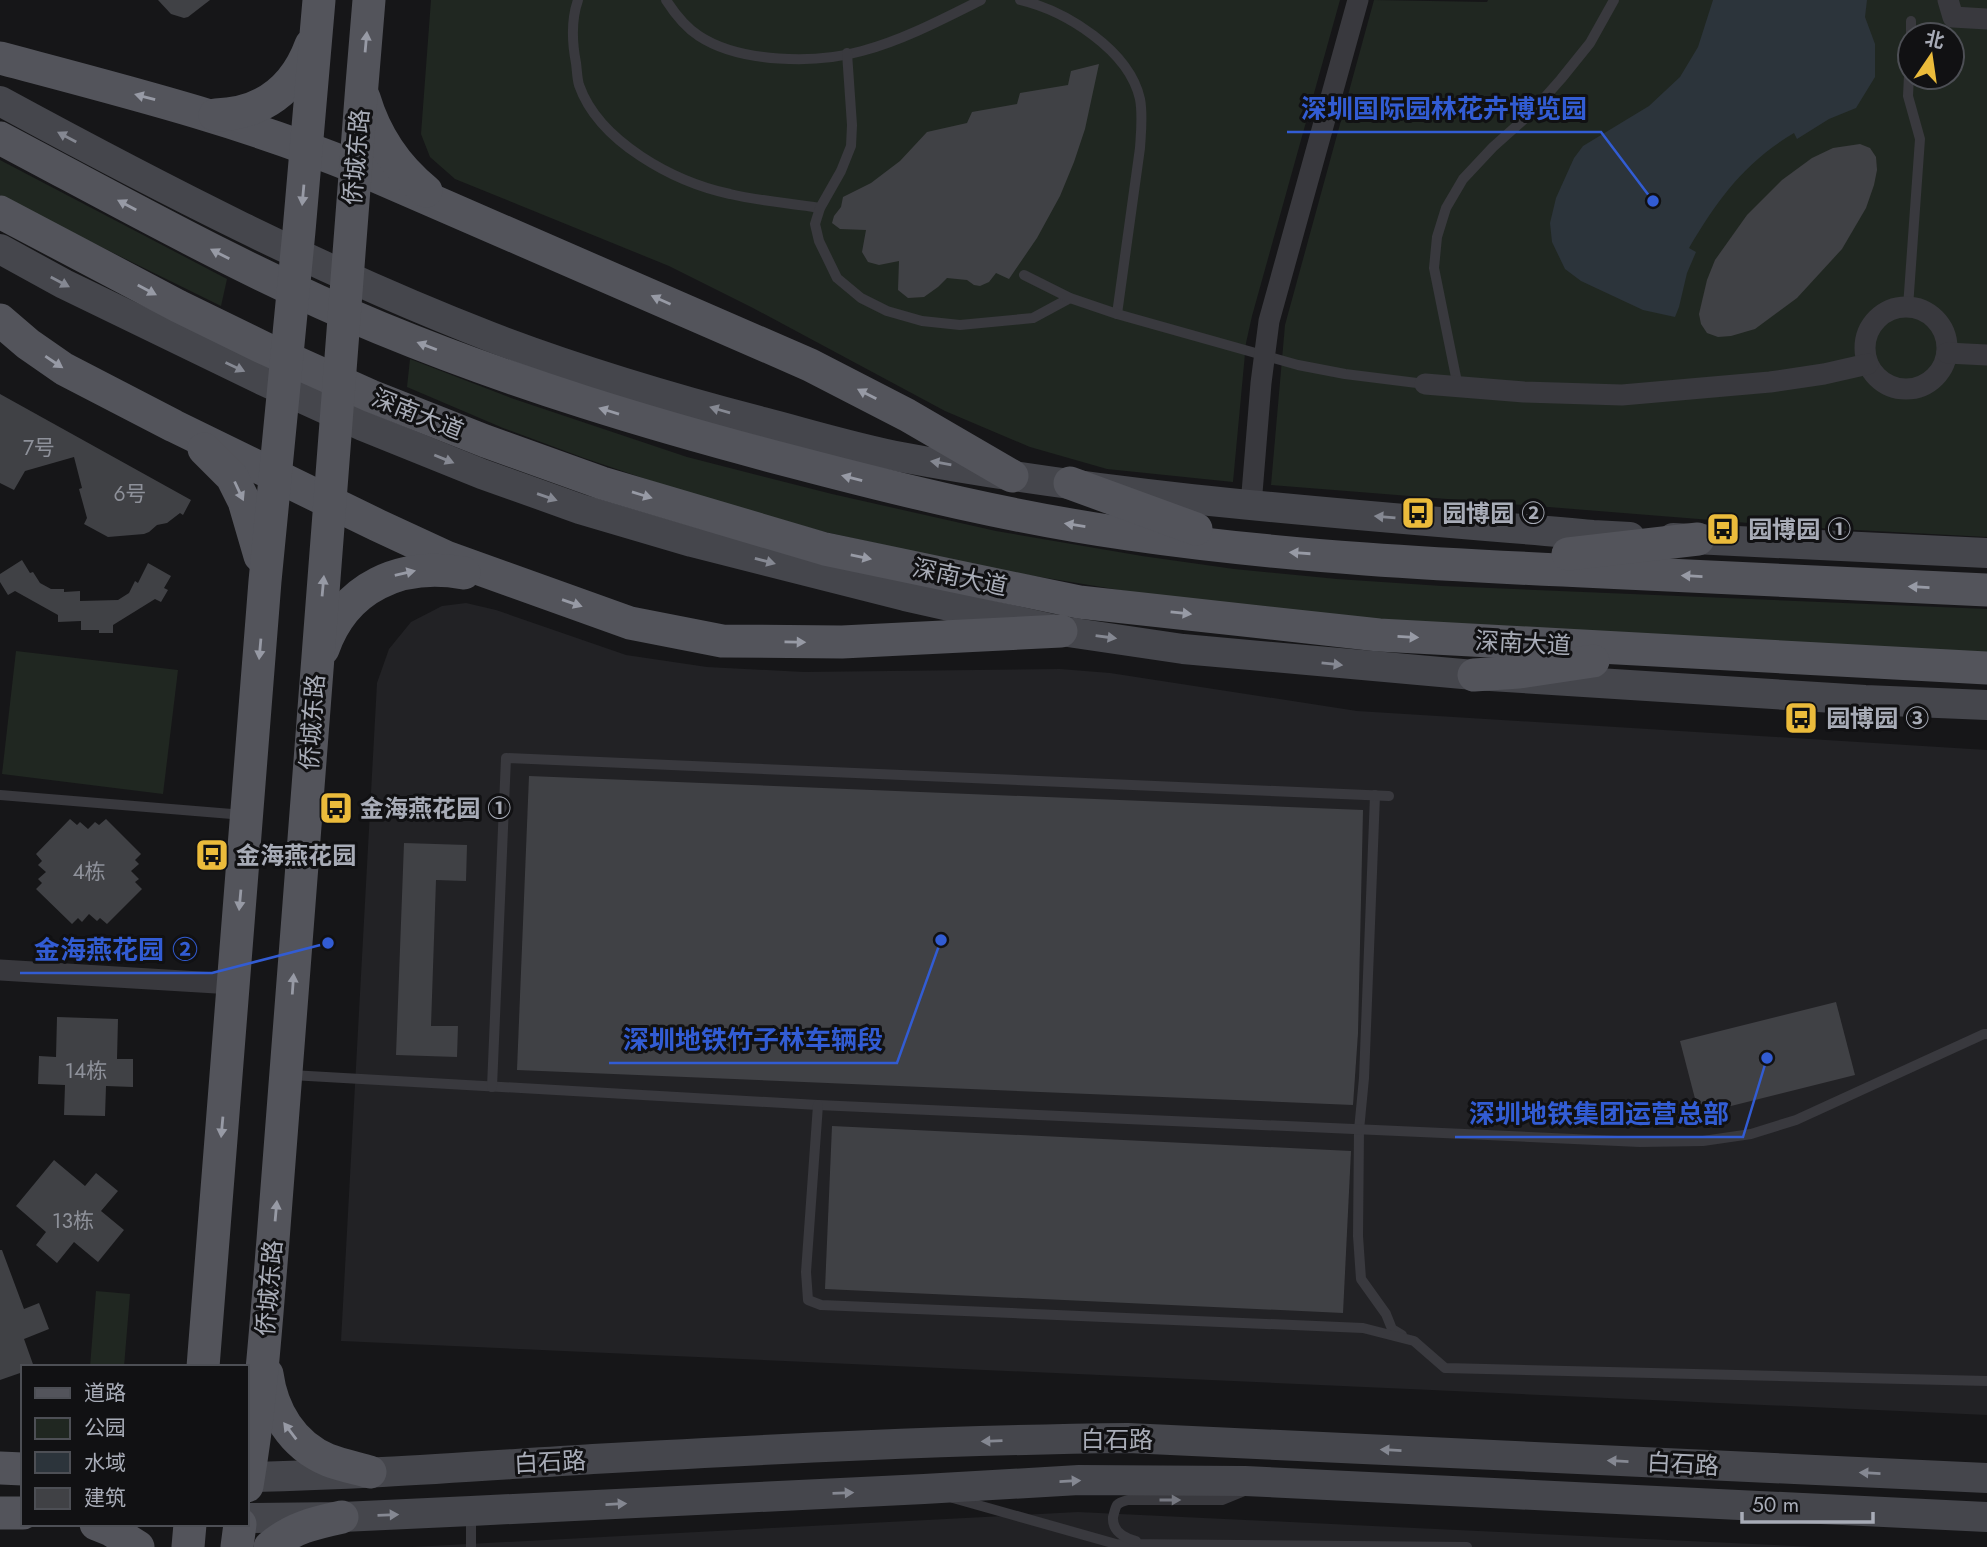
<svg xmlns="http://www.w3.org/2000/svg" width="1987" height="1547" viewBox="0 0 1987 1547" font-family="Jost,'Noto Sans SC',sans-serif">
<style>
.built{fill:#222225}
.green{fill:#202721;fill-rule:evenodd}
.water{fill:#2c343b}
.building{fill:#404145}
.lines{fill:none;stroke-linecap:round;stroke-linejoin:round}
.lane{stroke:#39393e;stroke-width:10}
.street{stroke:#39393e;stroke-width:21}
.secondary{stroke:#45464c;stroke-width:30}
.primary{stroke:#53545b;stroke-width:33}
.oneway{fill:#979aa5}
.oneway2{fill:#858892}
.oneway3{fill:#767881}
.labels{text-anchor:middle;dominant-baseline:central;stroke-width:6;stroke-linejoin:round;paint-order:stroke}
.number-label{font-size:21px;fill:#8e919a}
.street-label{font-size:24px;fill:#a8acb7;stroke:#111113}
.poi-label{font-size:24px;font-weight:bold;fill:#a8acb7;stroke:#111113;text-anchor:start}
.leader{fill:none;stroke:#325cd3;stroke-width:2.5}
.callout-dot{fill:#325cd3;stroke:#111113;stroke-width:2.5}
.callout-label{font-size:26px;text-anchor:middle;font-weight:bold;fill:#325cd3;stroke:#111113;stroke-width:6;stroke-linejoin:round;paint-order:stroke}
</style>
<rect width="100%" height="100%" fill="#161618"/>
<g class="built">
<polygon points="466,603 496,610 626,655 707,667 804,672 1060,669 1110,673 1357,711 1987,750 1987,1415 341,1341 377,683 389,649 411,622 442,606"/>
<polygon points="1078,1512 1815,1547 412,1547"/>
</g>
<g class="green">
<polygon points="431,0 1340,0 1252,316 1246,343 1233,482 1107,469 1030,447 945,411 753,308 669,266 455,179 430,157 421,134"/>
<path d="M1374,0l113,2 1,-2h499v537l-187,-10 -529,-42 14,-160zM1910,35h42v42h-42z"/>
<polygon points="0,160 227,279 221,306 81,237 0,195"/>
<polygon points="410,359 511,398 687,457 832,494 996,531 1142,556 1234,569 1337,579 1442,586 1987,609 1987,655 1439,627 1138,593 992,569 821,531 678,490 584,458 503,428 407,387"/>
<polygon points="16,651 178,670 163,794 2,774"/>
<polygon points="96,1291 130,1294 124,1367 90,1367"/>
</g>
<path class="water" d="M1713,0h154l-2,17 10,27v33l-19,31 -27,11 -32,20 -3,-6c-50,30 -76,66 -105,115l7,4 -9,21 -8,34 -4,10 -32,-7 -62,-29 -16,-12 -13,-27 -2,-19 6,-25 18,-40 9,-12 66,-40 31,-29 18,-30z"/>
<g class="building">
<polygon points="158,0 210,0 188,17 184,18 171,14"/>
<polygon points="1099,64 1085,129 1074,162 1060,196 1037,238 1009,279 996,273 989,282 980,286 974,285 967,280 947,278 938,287 924,297 908,298 898,290 899,261 879,265 868,262 862,252 866,230 840,229 832,223 834,216 841,207 843,197 871,183 900,161 927,132 967,123 972,112 1017,104 1020,93 1068,85 1071,71"/>
<polygon points="1860,144 1870,148 1876,157 1877,170 1874,185 1866,208 1842,249 1797,298 1755,329 1731,336 1718,337 1707,333 1701,324 1699,314 1707,280 1715,260 1747,215 1782,180 1812,158 1833,148"/>
<polygon points="0,394 191,500 183,515 180,513 167,523 157,525 149,532 144,534 108,537 84,524 87,518 79,489 82,488 74,457 25,471 14,490 0,483"/>
<polygon points="22,560 30,573 33,572 40,583 51,589 64,589 64,592 80,591 80,601 118,600 129,593 135,581 138,583 148,563 171,576 164,588 168,590 161,602 155,599 113,625 113,633 99,633 99,630 81,630 81,621 58,622 58,615 15,591 8,595 0,582 0,574"/>
<polygon points="529,776 1363,810 1358,1033 1353,1105 517,1070"/>
<polygon points="70,819 77,825 80,822 88,829 95,822 99,825 106,819 141,854 135,860 139,864 131,871 139,879 135,882 142,889 107,924 100,918 97,921 89,914 82,922 78,918 72,924 36,889 42,883 38,879 46,872 38,865 42,861 36,854"/>
<polygon points="404,843 467,845 466,881 436,880 431,1026 458,1026 457,1057 396,1055"/>
<polygon points="1836,1002 1855,1075 1699,1114 1680,1041"/>
<polygon points="57,1017 118,1019 117,1059 133,1059 133,1087 106,1086 105,1116 64,1115 65,1085 38,1084 39,1056 56,1057"/>
<polygon points="832,1126 1351,1151 1343,1313 825,1289"/>
<polygon points="54,1160 85,1186 96,1173 118,1191 101,1211 124,1230 98,1262 74,1242 57,1263 36,1245 46,1232 16,1206"/>
<polygon points="0,1250 2,1250 24,1309 39,1303 49,1329 24,1339 34,1367 23,1367 23,1372 0,1380"/>
</g>
<g class="lines">
<g class="lane">
<path d="M578,0c-7,20 -6,42 -2,63 1,7 1,15 3,22 20,57 95,97 151,109 29,7 60,9 90,14"/>
<path d="M666,0c9,14 19,27 33,36 41,27 117,28 163,15 41,-11 81,-32 119,-51"/>
<path d="M1020,0c46,11 109,50 120,99 3,16 1,33 0,49l-23,166"/>
<polyline points="1911,35 1911,21"/>
<polyline points="847,53 852,125 851,146 841,171 820,208 815,224 819,241 837,278 861,298 887,311 922,321 960,325 1033,318 1070,298"/>
<polyline points="1024,275 1070,298 1117,314 1298,365 1345,374 1425,384"/>
<polyline points="1908,307 1920,139 1908,96 1910,54"/>
<polyline points="1458,387 1434,268 1437,237 1446,208 1463,179 1493,147 1531,113 1561,79 1590,43 1614,0"/>
<polyline points="0,795 244,815"/>
<polyline points="1375,795 1364,1078 1359,1130 1358,1236 1361,1279 1386,1314 1392,1329 1402,1335"/>
<polyline points="291,1075 818,1105 1640,1142 1703,1141 1751,1134 1796,1120 1984,1034 1987,1034"/>
<polyline points="492,1087 506,758 1389,796"/>
<polyline points="818,1105 806,1272 808,1300 821,1305 1363,1328 1414,1341 1445,1368 1987,1381"/>
<polyline points="953,1498 1116,1544 1467,1547"/>
<polyline points="471,1514 471,1547"/>
<path d="M1136,1541c-12,-3 -24,-10 -23,-24 1,-3 2,-9 4,-12 3,-3 8,-4 11,-5h94l22,-9"/>
</g>
<g class="street">
<polyline points="1948,0 1953,17 1987,19"/>
<circle cx="1906" cy="348" r="41"/>
<polyline points="1947,353 1987,355"/>
<polyline points="1425,384 1524,392 1622,395 1770,382 1824,374 1868,364"/>
<polyline points="1251,505 1261,383 1269,321 1358,0"/>
<polyline points="0,970 233,984"/>
</g>
<g class="secondary">
<path d="M0,101c160,87 321,170 491,236 89,34 180,61 272,85 46,12 92,26 138,35 228,43 461,58 692,78l37,2"/>
<polyline points="0,249 64,284 262,380 363,426 482,474 580,509 692,542 905,596 1061,631 1183,649 1474,675 1865,700 1987,705"/>
<polyline points="1673,538 1987,553"/>
<path d="M248,1477c115,-2 230,-11 345,-18 178,-10 356,-19 535,-21l859,40"/>
<polyline points="247,1518 342,1517 471,1511 924,1489 1079,1480 1245,1481 1987,1517"/>
</g>
<g class="primary">
<path d="M0,58c120,32 240,62 355,109l455,198 97,50 105,61"/>
<path d="M364,98c11,37 31,68 62,93"/>
<path d="M215,115c47,-1 80,-26 96,-70"/>
<path d="M0,138c125,66 249,136 380,190 136,56 272,97 414,134 110,29 221,56 334,72 158,23 317,31 476,38 127,6 255,12 383,18"/>
<polyline points="0,212 178,306 264,348 371,396 485,441 602,483 825,549 1079,602 1379,635 1987,668"/>
<polyline points="0,320 28,344 64,369 174,426 377,525 446,557 630,623 722,641 842,642 1061,631"/>
<polyline points="204,449 232,477 244,501 260,556"/>
<polyline points="1070,483 1196,529"/>
<polyline points="1568,554 1698,539"/>
<path d="M323,649c22,-63 78,-87 141,-76"/>
<polyline points="1474,675 1519,672 1593,661"/>
<polyline points="203,1367 265,581 299,231 319,0"/>
<path d="M267,1374c5,37 25,71 61,86 13,5 28,8 42,12"/>
<polyline points="0,1468 23,1469"/>
<path d="M247,1486c14,-82 19,-164 26,-246 9,-112 18,-224 26,-336 21,-302 45,-603 70,-904"/>
<polyline points="0,1513 23,1513"/>
<polyline points="96,1524 111,1530 138,1547"/>
<polyline points="188,1547 190,1524"/>
<polyline points="237,1547 240,1524"/>
<path d="M270,1547c22,-19 44,-24 72,-30"/>
</g>
</g>
<defs><path id="oneway-solid" d="M-6-.8H1V-3.2L6.5 0L1 3.2V.8H-6Z" transform="scale(1.75)"/></defs>
<g class="oneway">
<use href="#oneway-solid" transform="translate(366 42) rotate(-85)"/>
<use href="#oneway-solid" transform="translate(145 97) rotate(-165)"/>
<use href="#oneway-solid" transform="translate(303 195) rotate(95)"/>
<use href="#oneway-solid" transform="translate(127 205) rotate(-152)"/>
<use href="#oneway-solid" transform="translate(220 254) rotate(-153)"/>
<use href="#oneway-solid" transform="translate(147 290) rotate(28)"/>
<use href="#oneway-solid" transform="translate(661 300) rotate(-156)"/>
<use href="#oneway-solid" transform="translate(427 346) rotate(-159)"/>
<use href="#oneway-solid" transform="translate(54 362) rotate(34)"/>
<use href="#oneway-solid" transform="translate(867 394) rotate(-153)"/>
<use href="#oneway-solid" transform="translate(609 411) rotate(-163)"/>
<use href="#oneway-solid" transform="translate(852 478) rotate(-166)"/>
<use href="#oneway-solid" transform="translate(239 491) rotate(65)"/>
<use href="#oneway-solid" transform="translate(642 495) rotate(17)"/>
<use href="#oneway-solid" transform="translate(1075 525) rotate(-171)"/>
<use href="#oneway-solid" transform="translate(1300 553) rotate(-176)"/>
<use href="#oneway-solid" transform="translate(861 557) rotate(12)"/>
<use href="#oneway-solid" transform="translate(405 573) rotate(-13)"/>
<use href="#oneway-solid" transform="translate(1692 576) rotate(-177)"/>
<use href="#oneway-solid" transform="translate(323 586) rotate(-85)"/>
<use href="#oneway-solid" transform="translate(1919 587) rotate(-177)"/>
<use href="#oneway-solid" transform="translate(572 603) rotate(19)"/>
<use href="#oneway-solid" transform="translate(1181 613) rotate(6)"/>
<use href="#oneway-solid" transform="translate(1408 637) rotate(3)"/>
<use href="#oneway-solid" transform="translate(795 642) rotate(1)"/>
<use href="#oneway-solid" transform="translate(260 649) rotate(95)"/>
<use href="#oneway-solid" transform="translate(240 900) rotate(95)"/>
<use href="#oneway-solid" transform="translate(293 984) rotate(-86)"/>
<use href="#oneway-solid" transform="translate(222 1127) rotate(95)"/>
<use href="#oneway-solid" transform="translate(276 1211) rotate(-85)"/>
<use href="#oneway-solid" transform="translate(290 1431) rotate(-127)"/>
</g>
<g class="oneway2">
<use href="#oneway-solid" transform="translate(67 137) rotate(-152)"/>
<use href="#oneway-solid" transform="translate(60 282) rotate(28)"/>
<use href="#oneway-solid" transform="translate(235 367) rotate(25)"/>
<use href="#oneway-solid" transform="translate(720 410) rotate(-164)"/>
<use href="#oneway-solid" transform="translate(444 459) rotate(22)"/>
<use href="#oneway-solid" transform="translate(941 463) rotate(-170)"/>
<use href="#oneway-solid" transform="translate(547 497) rotate(19)"/>
<use href="#oneway-solid" transform="translate(1385 517) rotate(-175)"/>
<use href="#oneway-solid" transform="translate(765 561) rotate(15)"/>
<use href="#oneway-solid" transform="translate(1106 637) rotate(8)"/>
<use href="#oneway-solid" transform="translate(1332 664) rotate(6)"/>
<use href="#oneway-solid" transform="translate(992 1441) rotate(178)"/>
<use href="#oneway-solid" transform="translate(1391 1450) rotate(-177)"/>
<use href="#oneway-solid" transform="translate(1618 1461) rotate(-177)"/>
<use href="#oneway-solid" transform="translate(1870 1473) rotate(-177)"/>
<use href="#oneway-solid" transform="translate(1070 1481) rotate(-3)"/>
<use href="#oneway-solid" transform="translate(843 1493) rotate(-2)"/>
<use href="#oneway-solid" transform="translate(616 1504) rotate(-3)"/>
<use href="#oneway-solid" transform="translate(388 1515) rotate(-2)"/>
</g>
<use class="oneway3" href="#oneway-solid" transform="translate(1170 1500)"/>
<defs>
<symbol id="bus-square" viewBox="-11 -11 22 22"><rect x="-9" y="-9" width="18" height="18" rx="4" fill="#ebbb3b" stroke="#111113"/><path d="M-5-6H5V4H4V6H2V4H-2V6H-4V4H-5ZM-3.5-4V0h7V-4ZM-3.5 1.2v1.5H-2V1.2ZM2 1.2v1.5H3.5V1.2Z" fill="#111"/></symbol>
</defs>
<g fill-rule="evenodd">
<use href="#bus-square" x="1399" y="494" width="38" height="38"/>
<use href="#bus-square" x="1704" y="510" width="38" height="38"/>
<use href="#bus-square" x="1782" y="699" width="38" height="38"/>
<use href="#bus-square" x="317" y="789" width="38" height="38"/>
<use href="#bus-square" x="193" y="836" width="38" height="38"/>
</g>
<g class="labels">
<g class="number-label">
<text x="39" y="448">7号</text>
<text x="130" y="494">6号</text>
<text x="89" y="872">4栋</text>
<text x="86" y="1071">14栋</text>
<text x="73" y="1221">13栋</text>
</g>
<g class="street-label">
<text transform="translate(356 157) rotate(-85)">侨城东路</text>
<text transform="translate(418 414) rotate(22)">深南大道</text>
<text transform="translate(960 577) rotate(12)">深南大道</text>
<text transform="translate(1523 643) rotate(3)">深南大道</text>
<text transform="translate(312 722) rotate(-86)">侨城东路</text>
<text transform="translate(269 1288) rotate(-85)">侨城东路</text>
<text x="1117" y="1439">白石路</text>
<text transform="translate(550 1462) rotate(-3)">白石路</text>
<text transform="translate(1683 1464) rotate(3)">白石路</text>
</g>
<g class="poi-label">
<text x="1442" y="513">园博园 ②</text>
<text x="1748" y="529">园博园 ①</text>
<text x="1826" y="718">园博园 ③</text>
<text x="360" y="808">金海燕花园 ①</text>
<text x="236" y="855">金海燕花园</text>
</g>
</g>
<path class="leader" d="M1653 201L1601 132H1287M328 943L212 973H20M941 940L897 1063H609M1767 1058L1743 1137H1455"/>
<g class="callout-dot">
<circle cx="1653" cy="201" r="7"/>
<circle cx="328" cy="943" r="7"/>
<circle cx="941" cy="940" r="7"/>
<circle cx="1767" cy="1058" r="7"/>
</g>
<g class="callout-label">
<text x="1444" y="118">深圳国际园林花卉博览园</text>
<text x="116" y="959">金海燕花园 ②</text>
<text x="753" y="1049">深圳地铁竹子林车辆段</text>
<text x="1599" y="1123">深圳地铁集团运营总部</text>
</g>
<rect x="21" y="1365" width="228" height="161" fill="#111113" stroke="#4d4f55" stroke-width="2"/>
<rect x="35" y="1388" width="35" height="10" fill="#53545b" stroke="#4d4f55" stroke-width="2"/>
<text x="84" y="1400" font-size="21" fill="#a8acb7">道路</text>
<rect x="35" y="1418" width="35" height="21" fill="#202721" stroke="#4d4f55" stroke-width="2"/>
<text x="84" y="1435" font-size="21" fill="#a8acb7">公园</text>
<rect x="35" y="1452" width="35" height="21" fill="#2c343b" stroke="#4d4f55" stroke-width="2"/>
<text x="84" y="1470" font-size="21" fill="#a8acb7">水域</text>
<rect x="35" y="1488" width="35" height="21" fill="#404145" stroke="#4d4f55" stroke-width="2"/>
<text x="84" y="1505" font-size="21" fill="#a8acb7">建筑</text>
<g transform="translate(1931 56) rotate(13)"><circle r="33" fill="#111113" stroke="#4d4f55" stroke-width="2"/>
<path d="M0-5L12 26L0 18L-12 26Z" fill="#ebbb3b"/>
<text y="-10" font-size="19" font-weight="bold" text-anchor="middle" fill="#a8acb7">北</text>
</g>
<path d="M1742 1512v10h131v-10" fill="none" stroke="#a8acb7" stroke-width="3.5"/>
<text x="1752" y="1512" font-size="21" fill="#a8acb7" stroke="#111113" stroke-width="5" paint-order="stroke">50 m</text>
</svg>
